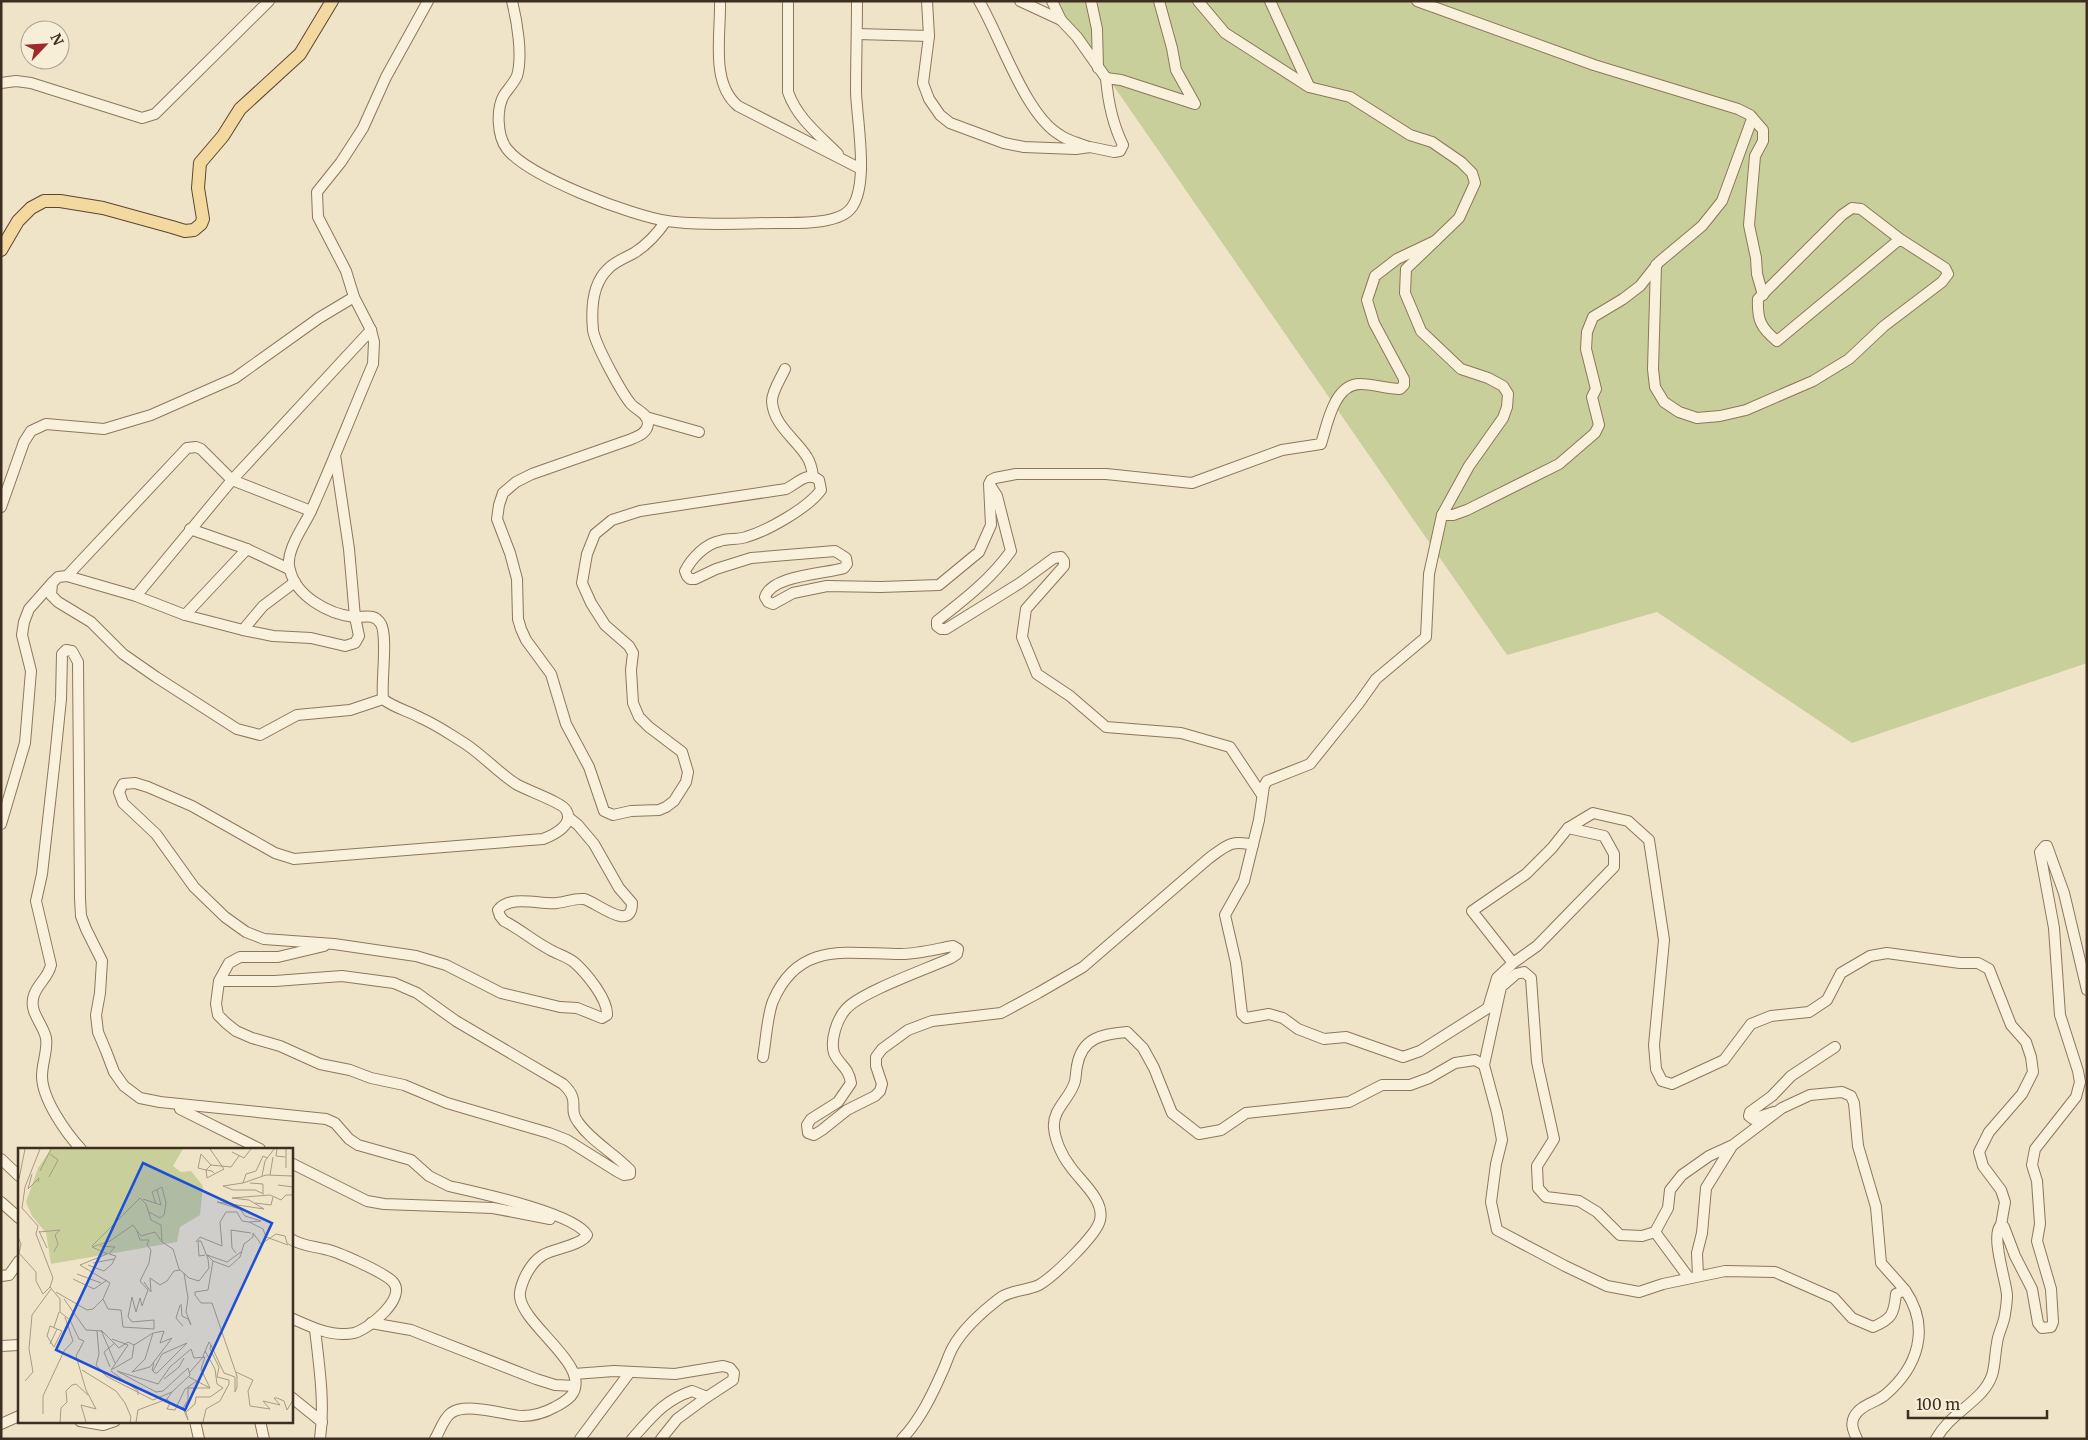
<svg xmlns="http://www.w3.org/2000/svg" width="2088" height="1440" viewBox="0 0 2088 1440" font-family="Merriweather,serif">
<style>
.green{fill:#c9cf9b}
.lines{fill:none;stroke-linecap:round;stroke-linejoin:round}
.minor-casing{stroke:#8d765c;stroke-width:12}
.major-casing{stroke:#5b4430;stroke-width:14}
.minor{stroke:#faf1dc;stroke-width:10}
.major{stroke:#f3d9a0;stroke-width:12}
.inset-road{fill:none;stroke:#a89b85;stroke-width:1}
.view{fill:#1d4ed8;fill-opacity:0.15;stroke:#1d4ed8;stroke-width:2.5}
.inset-edge{fill:none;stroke:#3d2e20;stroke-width:2.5}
</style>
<rect width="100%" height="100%" fill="#f0e4c8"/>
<polygon class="green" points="1055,1 2087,1 2087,663 1852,743 1657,612 1507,655"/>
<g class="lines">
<defs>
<g id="minor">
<path d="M428,1l-42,76 -23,51 -22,34 -24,30 1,25 28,54 8,26 17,33 3,12 -1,22c-21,49 -40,98 -62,147 -6,13 -16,26 -20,40 -2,5 -3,14 -1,19 6,26 38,44 64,47 9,1 20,-5 27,7 7,13 0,57 2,75 11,9 26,12 38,19 14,6 27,15 40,23 20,12 35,30 55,43 10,6 47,19 50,26 9,14 -12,25 -23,29l-249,20 -19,-6 -83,-47 -44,-19 -13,-4 -12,1 -4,8 4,11 33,31 38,53 31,30 21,15 18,7 70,5 82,12 30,9 55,28 59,14 17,1 25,10 5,-3c1,-16 -21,-42 -32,-52 -8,-7 -19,-9 -28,-15 -15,-8 -27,-19 -43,-27l-4,-5 -2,-6c13,-16 42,-5 59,-7 9,-1 18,-5 27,-4 11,2 48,35 48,4l-13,-15 -25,-44 -16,-19 -10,-8"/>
<path d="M512,1c5,20 11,55 5,75 -3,7 -9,13 -13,19 -8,14 -7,41 3,54 22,28 125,67 160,72 36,5 74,2 110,2 20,0 63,2 75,-16 17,-24 5,-86 4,-115 0,-30 1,-61 1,-91"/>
<path d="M720,1c1,33 -10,82 18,105l123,63"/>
<path d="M788,1v91c9,26 31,43 50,62"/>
<path d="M927,1l2,35 -6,47 6,16 11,16 10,8 54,20 20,4 52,2 14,-2 24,5 6,-1 3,-6c-11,-22 -15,-43 -17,-67l15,2 74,24 -19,-34 -4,-22 -13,-47"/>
<path d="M979,1c21,35 46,114 81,134 8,6 19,8 28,12"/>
<polyline points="1020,1 1061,20 1077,37 1106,78"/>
<polyline points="1052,1 1061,20"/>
<polyline points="1091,1 1097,29 1098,68"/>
<polyline points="1198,1 1225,33 1309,87 1350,97 1410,135 1432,142 1461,162 1472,173 1475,183 1459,218 1406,269 1405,293 1421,331 1461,369 1488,378 1503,386 1508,394 1507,407 1503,418 1469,466 1442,515 1429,574 1426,637 1376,679 1359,703 1310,764 1267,781 1264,786 1259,820 1244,881 1225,915 1236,963 1242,1014 1246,1018 1269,1014 1283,1018 1298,1029 1324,1039 1346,1037 1403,1057 1420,1051 1488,1008 1497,978 1513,963 1537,946 1614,867 1614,854 1604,836 1568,828 1552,848 1526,874 1472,911 1513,963"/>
<polyline points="1270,1 1309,86"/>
<polyline points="1417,1 1594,65 1738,109 1750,115 1763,130 1763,141 1755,156 1749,225 1756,258 1757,274 1763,295"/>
<polyline points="857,34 929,36"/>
<polyline points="1,83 16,81 31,83 142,118 155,114 269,1"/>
<path d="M666,221c-9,13 -19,24 -32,32 -9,5 -20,9 -26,16 -16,15 -17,40 -15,61 2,14 28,62 38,74 6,7 17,9 17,20 -1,10 -12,13 -19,16l-97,34 -16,8 -13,11 -4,12 -2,14 13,34 7,26 1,40 3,10 5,11 25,34 15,50 23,43 15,44 9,4 18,-4 28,-1 7,-3 8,-6 12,-19 2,-10 -6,-20 -33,-25 -10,-10 -6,-14 -2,-33 2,-17 -4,-7 -24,-21 -14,-22 -9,-20 5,-29 8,-20 17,-14 28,-9 146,-22c12,-6 21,-18 33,-9l2,10c-13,18 -54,41 -75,47 -8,3 -18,1 -26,4 -15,3 -28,17 -35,30l2,5 3,3h5l21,-10 35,-11 84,-7 11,7 1,6 -3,4c-19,6 -72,7 -79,29l3,5 5,2 20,-11 34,-7 54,1 58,-2 40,-33 12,-27 -2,-41 2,-4 4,-2 21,-4h90l86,9 90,-33 39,-6c6,-19 13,-61 40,-60 13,0 25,5 39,5l4,-4v-6l-30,-56 -7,-23 8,-24 22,-17 38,-18"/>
<path d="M1656,265l-3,104 2,18 9,15 15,10 18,6 23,-2 26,-6 67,-29 36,-22 35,-33 58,-44 6,-8 -3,-6 -45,-29 -39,-30 -9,-1 -10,7 -84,84c-1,21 3,29 19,42l123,-102"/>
<path d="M785,369c-4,9 -13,22 -13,32 1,24 24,38 35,56 4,6 5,12 6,19"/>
<polyline points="646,417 699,432"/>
<polyline points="335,455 349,549 355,617 359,636 355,643 345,646 311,638 273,636 243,630 185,615 136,596 67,576 58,577 52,583 51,595 58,602 91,622 123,654 156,677 237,729 260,735 297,715 350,710 383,699"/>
<path d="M990,485l7,11 14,55c-21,29 -46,48 -74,70v5l4,3h5l74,-46 34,-25 7,-1 3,4v5l-38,43 -4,28 15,37 33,22 36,31 75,6 49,14 32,48"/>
<polyline points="1,507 24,442 31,431 46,424 104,429 151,415 235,378 319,318 354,297"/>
<polyline points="1442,515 1453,515 1467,510 1559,464 1595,433 1599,425 1592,397 1596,389 1586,349 1587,332 1593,317 1623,299 1640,286 1659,262 1702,226 1722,201 1752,119"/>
<polyline points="190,529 247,549 289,569"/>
<polyline points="67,576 187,448 196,447 201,449 232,480 311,511"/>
<polyline points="136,596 232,480 371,330"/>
<polyline points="185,615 247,549"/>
<polyline points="243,630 263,606 295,582"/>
<polyline points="1,824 25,743 31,671 22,635 24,622 29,609 52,583"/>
<polyline points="1568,828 1593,813 1628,821 1649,840 1664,940 1654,1045 1656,1069 1662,1081 1672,1084 1724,1060 1751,1024 1771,1016 1809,1012 1827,1000 1841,973 1870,956 1887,953 1960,963 1978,963 1989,969 2011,1025 2026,1042 2031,1057 2033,1072 2022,1094 1989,1132 1979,1152 1983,1166 2001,1190 2005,1202 2001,1225"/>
<path d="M219,981h56l67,-5 52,7 23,10 39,28 107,63c19,18 4,23 15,38 13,19 36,31 52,48v4l-6,1 -6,-3 -51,-32 -18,-7 -102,-30 -43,-18 -33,-7 -21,-8 -30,-6 -40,-18 -28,-8 -16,-7 -10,-8 -8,-8 -2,-11 3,-23 10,-18 11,-6h38l46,-11"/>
<path d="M763,1057c3,-16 4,-41 10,-56 26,-61 75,-47 128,-47 17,0 35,-5 52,-8l5,3 -1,5 -6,4c-24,11 -90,34 -105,51 -9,10 -16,31 -12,44 5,12 14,13 17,30l-13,19 -27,17 -4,6 1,8 6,2 8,-5 25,-20 28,-14 5,-5 2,-7 -6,-18v-9l6,-8 26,-19 24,-9 69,-8 37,-20 45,-26 125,-108c18,-13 23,-20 45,-14"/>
<polyline points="180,1109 260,1149"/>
<polyline points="1774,1112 1753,1119 1749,1116 1750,1112 1772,1096 1791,1076 1835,1047"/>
<path d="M81,1149c-15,-16 -39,-50 -39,-73 0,-13 6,-26 4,-38 -3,-15 -18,-26 -12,-43 4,-12 14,-17 17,-30l-15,-64 6,-27 13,-116 6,-59 1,-45 4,-4 6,1 6,11 2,237 1,17 5,13 16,32 -2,32 -4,22 2,17 8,19 8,21 10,14 16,12 20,4 166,17 9,4 14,16 9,6 53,15 18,16 20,10c26,6 126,27 138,49 -5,10 -34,14 -44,20 -8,5 -15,15 -19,24 -2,5 -5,12 -4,18 4,30 74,70 51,99 -5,5 -10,8 -16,11 -9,5 -22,9 -33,9 -18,-1 -55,-14 -71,-3 -8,6 -11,18 -16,26"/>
<polyline points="1,1159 19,1176"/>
<polyline points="291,1163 367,1201 384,1204 493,1208 550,1219"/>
<polyline points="1,1202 19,1218"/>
<polyline points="1655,1232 1689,1278"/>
<path d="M291,1239c11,7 21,7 33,10 13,2 61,24 69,33 14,16 -24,47 -39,51 -4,1 -8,1 -12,1 -17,0 -35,-9 -51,-16"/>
<polyline points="1,1276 9,1275 19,1261"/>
<polyline points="1698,1276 1697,1253 1702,1233 1706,1188 1732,1146"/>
<polyline points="371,1323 411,1330 536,1379 555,1385 575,1386"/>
<path d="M315,1329c4,36 10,73 5,110"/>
<polyline points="1,1346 19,1345"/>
<polyline points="574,1374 614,1371 675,1374 723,1366 730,1368 734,1373 733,1380 707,1397"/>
<polyline points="291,1397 322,1422"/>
<polyline points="80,1421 103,1425 115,1421"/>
<polyline points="195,1421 199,1439"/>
<polyline points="260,1421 264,1439"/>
<polyline points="1,1424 19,1416"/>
<polyline points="580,1439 630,1372"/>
<path d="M632,1439c19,-21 32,-39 60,-48l15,6 -30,22 -16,20"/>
<path d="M902,1439c19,-20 31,-46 42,-71 3,-7 5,-14 9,-21 10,-18 30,-36 47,-49 11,-8 26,-7 39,-13 14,-8 58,-50 61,-65 5,-20 -20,-39 -30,-54 -8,-10 -15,-26 -16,-38 -2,-19 17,-30 21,-47 1,-5 1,-10 2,-15 5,-29 26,-32 50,-34l16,16 11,20 18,45 27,21 22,-4 25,-17 103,-11 33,-17h28l19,-7 26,-15 20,-3 9,5"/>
<path d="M1857,1439c-3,-7 -7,-14 -3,-22 6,-12 21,-14 31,-22 33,-28 46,-67 20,-105l-9,4c-2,20 -4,25 -23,33l-21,-9 -18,-20 -59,-26 -50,-1 -62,13 -24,8 -32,-6 -42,-20 -68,-36 -6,-28 5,-38 6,-24 -5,-27 -13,-48 17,-78 15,-13 8,-2 7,6 6,84 17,77 -17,27 1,22 8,9 33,4 18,11 23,23 22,1 13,-4 13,-24 2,-18 12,-15 27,-19 24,-11 49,-37 28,-13 32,-3 9,4 3,7 4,43 18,61 5,56 24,27"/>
<path d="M1936,1439c11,-20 30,-30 45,-46 16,-18 12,-28 16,-50 1,-10 7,-19 8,-29 1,-6 2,-13 2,-19 -1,-15 -17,-60 -6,-70l3,2 11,29 17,33 6,34 4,5 9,-1 2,-5 -2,-33 -14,-48 3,-17 -3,-43 -5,-16 3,-16 41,-52 4,-15 -2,-11 -18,-56 -6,-87 -14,-76 5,-6h2l17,47 23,97"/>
</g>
<polyline id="major" points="1,250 18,221 31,208 44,201 60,201 103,208 172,227 185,231 194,230 201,224 203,219 198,188 200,163 223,136 240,109 300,54 332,1"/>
</defs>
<use href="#minor" class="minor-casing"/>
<use href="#major" class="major-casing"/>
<use href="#minor" class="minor"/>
<use href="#major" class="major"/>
</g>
<g transform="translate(18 1148)">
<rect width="275" height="275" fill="#f0e4c8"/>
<path d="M33,1h132l-10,17 8,6 10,-1 12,15 -3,29 -20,12 -3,15 -126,22 -5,-31 -14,-17 -6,-14 12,-34z" fill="#c9cf9b"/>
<path class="inset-road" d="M22,1l-15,38 -3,21 16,18 -2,8 17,44 -3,9 10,12v13l10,8 9,19 5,2 -8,15 10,34 10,19 -15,-4 5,17M192,1l14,20 -17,9 -1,-8 5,-5 -10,-11 -3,14 8,2 6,1 2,2M259,1l-1,7 9,1M214,4l12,6 7,-9M193,17l20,2 8,-11M268,20v-19M22,23l11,-22M14,26l-4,15 11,-11 -1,4M252,27l3,-18M244,28l3,-15 9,-12M31,29l9,-17 -8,-6M1,31l6,-30M225,35l3,-9 10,-3 7,-15 4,2M232,35l13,1v9M260,37l15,2M246,46l-9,-4h-22l-10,-4 20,-3 23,-8 27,1M122,50l6,6 5,16 10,5 1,17M125,51l18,6 -4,-15M237,55l16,2 2,-8M131,64l11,6 4,-3 2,-12 -4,-16 -10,5 4,12M21,83l8,17M21,84l21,-2 -5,5 3,9 -4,8M0,89l3,7 -2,9M178,94l4,-5 22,9 -2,-24 6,-10h11l5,9 7,1M270,97l-22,-8 -3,-8 -14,-7 12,-1 -16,-5 -5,-7 -23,-7 47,7 -15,-9 -17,-2 38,-3 11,5 5,-5h7M74,98l48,-48M0,104l18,20v9l7,13 7,-7M223,104l-14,10 -20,-7 6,6 16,6 11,-10 4,-13 9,-7v-4l8,11 15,-10 9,2 2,7 6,4M218,105l-4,-5 -1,-18 20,3M90,106l-16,-7 18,-6 23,-16 8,11 14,-4 7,10 11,7 6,20 10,9 10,3 10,-13 -1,-9 -7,-18h-3l1,15 6,-1M75,115l21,-4M70,117l16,6 8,-7 4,-8 -7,-2 6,-7 -15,-1M59,126l24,9M55,131l21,10 13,-9M126,134l7,10 -1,-14 10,7 7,-4 7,-10 6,-1M38,144l31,18 6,-1 10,-10 7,-16 -30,-18 27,-11M46,151l22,31 16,1 17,17 9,-6 6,3 19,-12 -8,26 -13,13 18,-5 22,-29 -12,5M85,151l5,10 13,1 2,17 31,2v-9l-22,2 -4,-5 4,-20 4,15 4,-14 2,8 6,-16 -8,-9 9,-18 2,-13 -4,-5 2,-5h-9l-3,-9M163,156l1,12 6,3 3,6 -5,-13 2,-14 -4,-25M162,157l-4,13 7,8M32,178l12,5 -8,16 -7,-11zM36,179l5,-15M83,182l14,33M79,183l2,23 -3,11 10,11 47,24 19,-8 -5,7 -29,11 -2,12M135,185l11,-2 -4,12M94,191l16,6 -17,25 21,-12 2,-13M32,196l7,-15M187,203l10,18 2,15 6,4 -13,9h-14l-1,7 -9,8 2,8 -5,-12 5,-8v-12h22M185,208l6,-14 2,3M92,219l-6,-15 11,-9M64,222l34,21 9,12 6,14 -1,5M93,223l27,20v4M135,223l9,-17 25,-11 -30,30h-2l-3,-3 2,-7M172,224l14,-16M218,224l17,8 -5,11 2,15 20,3 -7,-8 17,4 -6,-7h3l7,3 3,9 6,-10M171,229l21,11M146,231l15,-12 5,-9M7,233l8,-9 -4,-23 3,-34 19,-26M154,244l18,-17 -2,-7 -25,23 -7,1 -39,-21 41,13 12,-17 21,-18 3,9 11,-1 -4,12 9,19M149,251l3,4 -3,6 8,1 10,-21 12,-8M25,266v-18l21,-45 9,-10 -8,-24M42,274l1,-14 6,-6 -1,-11 6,-6 4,-1 12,11M185,274l3,-13 14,-8 9,-17v-4l-12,-3 2,-10 -9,-18 1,-4 13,28 11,4v15l2,-5v-11l-25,-73h-11l-6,-8v-3l13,-2 5,-29"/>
<path class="view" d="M125,15l129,60 -87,187 -129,-60z"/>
<rect width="275" height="275" class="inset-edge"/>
</g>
<rect width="2088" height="1440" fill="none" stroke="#3d2e20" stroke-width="5"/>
<g transform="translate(45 45) rotate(65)"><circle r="24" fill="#f7eed8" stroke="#ada18e"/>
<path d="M0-4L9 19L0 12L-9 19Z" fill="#9e2a2b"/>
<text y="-8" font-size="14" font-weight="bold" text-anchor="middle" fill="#3d2e20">N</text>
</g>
<path d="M1908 1410v8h139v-8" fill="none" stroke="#3d2e20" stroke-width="2.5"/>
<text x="1916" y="1410" font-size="15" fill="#3d2e20" stroke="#f7eed8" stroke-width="4" paint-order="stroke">100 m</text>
</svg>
